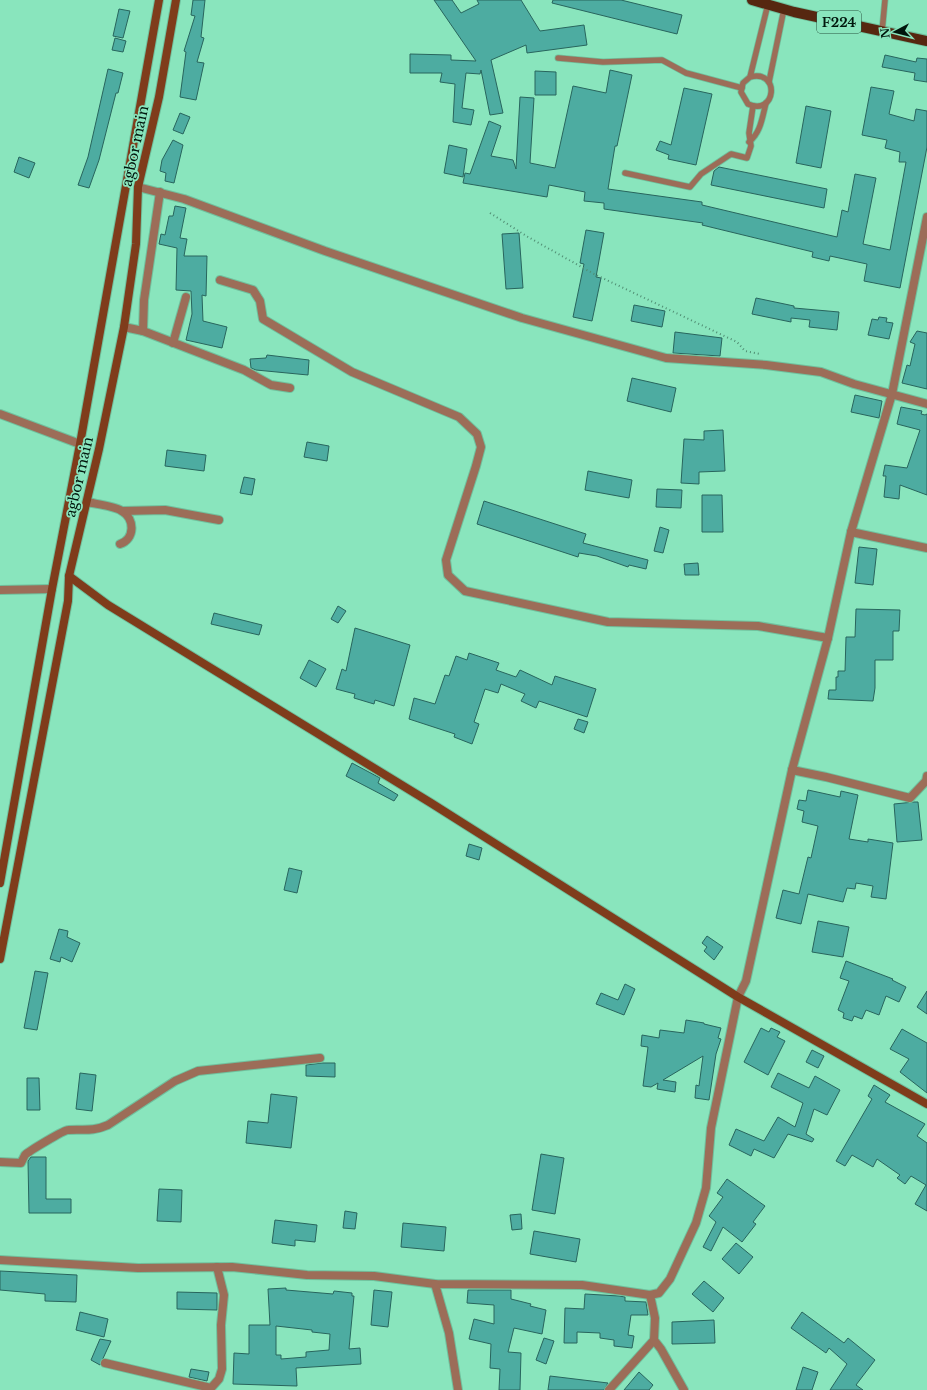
<svg xmlns="http://www.w3.org/2000/svg" width="927" height="1390" viewBox="0 0 927 1390" font-family="'Libre Baskerville',serif">
<style>
.building{fill:#4daca1;stroke:#28655d;fill-rule:evenodd}
.lines{fill:none;stroke-linecap:round;stroke-linejoin:round}
.lane-casing{stroke:#70c09d;stroke-width:7}
.street-casing{stroke:#70c09d;stroke-width:10}
.secondary-casing{stroke:#70c09d;stroke-width:10}
.primary-casing{stroke:#70c09d;stroke-width:12}
.path{stroke:#508e73;stroke-width:2;stroke-dasharray:1 3;stroke-linecap:butt}
.lane{stroke:#9c6d58;stroke-width:5.5}
.street{stroke:#9c6d58;stroke-width:8}
.secondary{stroke:#7f3c1b;stroke-width:8}
.primary{stroke:#562710;stroke-width:10}
.labels{text-anchor:middle;dominant-baseline:central;stroke-width:3.5;stroke-linejoin:round;paint-order:stroke}
.shield{fill:#89e5bd;stroke:#295441;stroke-width:1}
.shield-label{font-size:13px;font-weight:bold;fill:#00160c}
.street-label{font-size:14px;fill:#00160c;stroke:#89e5bd}
</style>
<rect width="100%" height="100%" fill="#89e5bd"/>
<g class="building">
<polygon points="193,0 205,0 201,37 204,38 197,62 204,63 196,100 180,97 186,52 184,51 195,16 191,15"/>
<polygon points="434,0 452,0 461,13 479,4 477,0 521,0 540,31 584,25 587,45 527,53 526,45 491,60 503,113 490,115 481,70 480,74 466,73 462,108 474,110 471,125 453,122 455,84 440,82 442,73 410,73 410,54 451,55 451,60 476,61"/>
<polygon points="553,0 621,0 682,15 677,34 552,3"/>
<polygon points="119,9 130,11 123,38 113,36"/>
<polygon points="115,38 126,41 123,52 112,50"/>
<polygon points="885,55 916,62 917,58 927,59 927,82 914,80 915,73 882,67"/>
<polygon points="108,69 123,73 118,93 116,93 99,160 89,188 78,185 88,157"/>
<polygon points="610,70 632,75 617,146 615,146 608,189 702,202 702,205 837,237 842,210 848,212 855,174 876,178 863,244 890,250 906,162 899,162 900,152 885,148 887,140 862,135 871,87 894,91 889,114 914,121 916,109 927,111 927,147 900,288 864,281 867,264 830,256 829,261 812,257 813,252 702,225 703,223 604,209 604,203 584,201 585,192 549,185 547,197 463,183 465,173 470,174 489,121 501,126 491,156 513,160 516,169 520,97 534,98 530,163 555,168 573,86 606,93"/>
<polygon points="535,71 556,72 556,95 535,95"/>
<polygon points="684,88 712,94 696,165 668,159 669,155 656,150 660,141 671,145"/>
<polygon points="806,106 831,111 821,168 796,163"/>
<polygon points="180,113 190,117 183,134 173,130"/>
<polygon points="173,140 183,145 174,183 165,181 166,173 160,171 162,160"/>
<polygon points="449,145 467,149 463,177 444,173"/>
<polygon points="19,157 35,163 29,178 14,172"/>
<polygon points="719,167 827,189 824,208 711,185 714,171"/>
<polygon points="175,206 186,208 180,238 187,239 184,256 207,256 206,296 202,295 203,321 227,327 222,348 186,340 192,314 191,291 176,290 177,248 159,244 161,234 165,235 169,216 173,216"/>
<polygon points="586,230 604,233 596,277 601,278 592,321 573,317 584,264 580,263"/>
<polygon points="519,233 523,288 506,289 502,234"/>
<polygon points="756,298 794,306 794,308 839,312 837,330 809,327 810,320 791,318 791,322 752,314"/>
<polygon points="634,305 665,311 662,327 631,321"/>
<polygon points="879,317 887,318 886,322 893,323 889,339 868,335 872,319 878,320"/>
<polygon points="917,331 927,333 927,389 902,383 907,365 910,366 915,344 910,342"/>
<polygon points="675,332 722,338 720,356 673,353"/>
<polygon points="267,355 309,360 308,375 256,370 251,368 250,359 266,358"/>
<polygon points="632,378 676,388 671,412 627,401"/>
<polygon points="855,395 882,401 879,418 851,412"/>
<polygon points="901,407 922,411 921,414 925,415 927,414 927,495 900,485 899,499 884,497 886,476 883,476 885,465 907,468 920,430 897,424"/>
<polygon points="723,430 725,471 699,472 699,484 681,483 684,439 704,440 704,431"/>
<polygon points="307,442 329,446 327,461 304,457"/>
<polygon points="167,450 206,455 204,471 165,466"/>
<polygon points="588,471 632,480 629,498 585,490"/>
<polygon points="244,477 255,479 252,495 240,493"/>
<polygon points="657,489 682,490 681,508 656,507"/>
<polygon points="702,495 722,495 723,532 702,532"/>
<polygon points="484,501 586,534 583,543 648,560 646,569 629,565 628,567 597,556 579,553 578,557 477,524"/>
<polygon points="660,527 669,530 663,553 654,551"/>
<polygon points="859,547 877,549 873,585 855,583"/>
<polygon points="698,563 699,575 685,575 684,564"/>
<polygon points="338,606 346,611 338,623 331,619"/>
<polygon points="856,609 900,610 899,631 893,631 893,660 875,660 875,688 873,701 828,699 829,690 836,690 836,677 838,677 838,671 845,671 846,637 855,637"/>
<polygon points="214,613 262,625 259,635 211,624"/>
<polygon points="355,628 410,645 394,706 375,700 374,704 354,698 355,694 336,689 342,669 346,671"/>
<polygon points="469,653 499,663 496,670 516,677 520,670 552,685 555,676 596,689 587,717 539,701 536,708 521,701 525,694 501,684 498,693 485,689 474,722 479,724 472,744 454,737 455,734 409,719 414,698 435,704 445,675 449,676 456,656 467,660"/>
<polygon points="309,660 326,669 316,687 300,678"/>
<polygon points="578,719 588,722 584,733 574,729"/>
<polygon points="352,763 380,778 378,783 398,795 394,801 346,776"/>
<polygon points="808,790 840,797 841,791 858,795 849,839 868,842 868,839 893,843 886,899 871,897 873,886 856,883 855,889 847,888 843,902 808,894 801,924 776,918 783,890 799,894 808,857 811,858 818,826 802,822 804,811 797,809 799,800 806,801"/>
<polygon points="914,802 918,802 922,840 897,842 894,804"/>
<polygon points="469,844 482,848 479,860 466,856"/>
<polygon points="289,868 302,871 297,893 284,890"/>
<polygon points="818,921 849,927 843,957 812,952"/>
<polygon points="59,929 68,931 67,937 80,943 72,962 61,957 60,962 50,959"/>
<polygon points="707,936 723,947 714,960 704,951 707,947 702,943"/>
<polygon points="846,961 893,979 892,980 906,987 899,1002 886,996 879,1015 866,1010 862,1019 854,1016 852,1021 843,1018 844,1013 838,1010 849,981 840,978"/>
<polygon points="35,971 48,973 37,1030 24,1028"/>
<polygon points="625,984 635,989 624,1015 596,1004 601,993 618,1000"/>
<polygon points="927,991 927,1014 917,1007"/>
<polygon points="686,1020 704,1023 704,1024 721,1028 718,1038 721,1039 716,1054 709,1100 695,1098 696,1085 699,1086 703,1056 663,1080 676,1082 675,1092 657,1089 658,1083 651,1087 643,1086 648,1047 641,1046 642,1035 659,1038 660,1030 684,1033"/>
<polygon points="761,1028 769,1032 771,1028 780,1032 777,1037 785,1041 768,1075 744,1062"/>
<polygon points="902,1029 927,1043 927,1093 900,1072 909,1059 890,1049"/>
<polygon points="812,1050 824,1056 818,1068 806,1062"/>
<polygon points="322,1063 335,1063 335,1077 306,1076 306,1065"/>
<polygon points="80,1073 96,1075 92,1111 76,1109"/>
<polygon points="778,1073 809,1088 815,1076 840,1090 827,1115 814,1109 806,1134 814,1139 812,1142 788,1134 774,1158 754,1149 751,1156 729,1145 736,1129 764,1141 778,1117 795,1127 803,1103 771,1087"/>
<polygon points="27,1078 39,1078 40,1110 27,1110"/>
<polygon points="874,1085 890,1095 885,1102 925,1124 917,1136 927,1143 927,1211 915,1204 926,1185 911,1176 905,1184 897,1178 900,1175 877,1159 873,1167 852,1155 845,1166 836,1161 872,1099 868,1096"/>
<polygon points="271,1094 297,1097 291,1148 246,1143 248,1121 268,1123"/>
<polygon points="541,1154 564,1158 555,1214 532,1210"/>
<polygon points="31,1157 46,1157 46,1199 71,1199 71,1213 29,1213 28,1161"/>
<polygon points="727,1179 765,1206 753,1222 756,1224 742,1242 723,1227 711,1251 703,1247 716,1222 709,1216 723,1197 717,1193"/>
<polygon points="159,1189 182,1190 181,1222 157,1221"/>
<polygon points="345,1211 357,1213 355,1229 343,1228"/>
<polygon points="521,1214 522,1229 512,1230 510,1215"/>
<polygon points="275,1220 317,1225 315,1242 295,1240 295,1246 272,1243"/>
<polygon points="403,1223 446,1227 444,1251 401,1247"/>
<polygon points="534,1231 580,1239 576,1262 530,1254"/>
<polygon points="736,1243 753,1257 739,1274 722,1259"/>
<polygon points="0,1271 77,1275 76,1302 45,1301 45,1294 0,1290"/>
<polygon points="704,1281 724,1298 713,1312 692,1294"/>
<path d="M286,1288v2l47,4 1,-3 18,2v3h2l-5,53 11,-1 1,16 -65,4 1,18 -64,-2 1,-31 15,1v-29h21l-2,-36zM276,1326l36,4v2l18,2 -1,16 -23,2v5l-25,2v-4h-5z"/>
<polygon points="374,1290 392,1292 388,1327 371,1325"/>
<polygon points="468,1290 511,1290 511,1299 531,1304 530,1306 546,1310 542,1334 514,1328 508,1352 521,1353 520,1390 499,1390 500,1369 490,1368 491,1344 469,1339 474,1319 494,1324 494,1305 467,1303"/>
<polygon points="177,1292 217,1293 217,1310 177,1309"/>
<polygon points="585,1294 619,1296 625,1297 625,1301 646,1302 648,1315 631,1315 628,1335 634,1336 632,1348 614,1346 614,1340 600,1338 600,1333 577,1332 577,1343 564,1343 565,1308 584,1309"/>
<polygon points="80,1312 108,1319 104,1337 76,1330"/>
<polygon points="802,1312 844,1343 848,1338 875,1360 856,1385 863,1390 830,1390 847,1364 829,1348 826,1353 791,1328"/>
<polygon points="714,1320 715,1343 672,1344 672,1322"/>
<polygon points="544,1338 554,1341 546,1364 536,1360"/>
<polygon points="100,1339 111,1341 100,1365 91,1360"/>
<polygon points="803,1367 818,1372 812,1390 796,1390"/>
<polygon points="191,1369 209,1372 207,1381 189,1377"/>
<polygon points="639,1372 653,1385 649,1390 624,1390"/>
<polygon points="550,1376 608,1383 604,1390 548,1390"/>
</g>
<g class="lines">
<defs>
<g id="lane">
<polyline points="882,32 885,0"/>
<polyline points="558,58 603,62 662,60 686,73 742,88"/>
<path d="M750,77c31,-8 26,40 -2,27l-7,-12 2,-9 7,-6 18,-73"/>
<polyline points="769,82 784,9"/>
<path d="M749,142c12,-10 13,-24 17,-39"/>
<polyline points="625,173 690,187 701,174 731,154 747,158 751,146 749,133 753,106"/>
</g>
<g id="street">
<polyline points="138,187 184,199 325,251 522,318 666,358 766,365 821,372 854,384 927,404"/>
<polyline points="220,280 253,290 260,301 263,319 352,372 459,417 477,434 481,447 476,466 446,560 448,575 465,591 608,622 758,626 828,638"/>
<polyline points="124,327 143,331 244,370 271,385 290,388"/>
<polyline points="143,331 144,300 160,192"/>
<polyline points="173,343 186,297"/>
<polyline points="0,414 80,444"/>
<path d="M87,502c9,2 28,4 35,9 13,8 13,28 -2,33"/>
<polyline points="122,511 165,510 219,520"/>
<polyline points="851,532 927,548"/>
<polyline points="0,590 52,589"/>
<polyline points="792,770 826,777 910,798 926,781 927,776"/>
<path d="M0,1162l21,1c1,-2 3,-6 4,-8 4,-4 39,-25 43,-25 16,-1 24,2 40,-5l67,-44 23,-10 122,-13"/>
<polyline points="0,1260 138,1268 232,1267 307,1275 374,1276 435,1284 582,1285 650,1295"/>
<polyline points="435,1284 449,1333 458,1390"/>
<polyline points="105,1363 211,1388 219,1379 222,1369 221,1325 224,1295 217,1267"/>
<polyline points="609,1390 654,1340"/>
<polyline points="684,1390 661,1349 654,1340 655,1318 650,1295 659,1293 670,1279 696,1223 706,1188 711,1128 738,997 746,981 792,770 828,638 851,532 892,394 927,217"/>
</g>
<g id="secondary">
<polyline points="69,576 108,605 431,803 738,997 927,1104"/>
<polyline points="0,883 52,589 80,444 159,0"/>
<polyline points="0,959 68,601 69,576 99,449 124,327 136,244 138,187 159,97 176,0"/>
</g>
<polyline id="primary" points="752,0 794,12 927,41"/>
</defs>
<use href="#lane" class="lane-casing"/>
<use href="#street" class="street-casing"/>
<use href="#secondary" class="secondary-casing"/>
<use href="#primary" class="primary-casing"/>
<polyline class="path" points="490,213 528,237 594,274 737,342 745,351 760,354"/>
<use href="#lane" class="lane"/>
<use href="#street" class="street"/>
<use href="#secondary" class="secondary"/>
<use href="#primary" class="primary"/>
</g>
<g class="labels">
<rect class="shield" x="817" y="11" width="44" height="22" rx="3"/>
<g class="shield-label">
<text x="839" y="22">F224</text>
</g>
<g class="street-label">
<text transform="translate(135 146) rotate(-78)">agbor main</text>
<text transform="translate(79 477) rotate(-77)">agbor main</text>
</g>
</g>
<g transform="translate(895 32) rotate(263)" stroke="#89e5bd" stroke-width="3" paint-order="stroke">
<path d="M0-3L7 15L0 10L-7 15Z" fill="#00160c"/>
<text y="-6" font-size="11" font-weight="bold" text-anchor="middle" fill="#00160c">N</text>
</g>
</svg>
